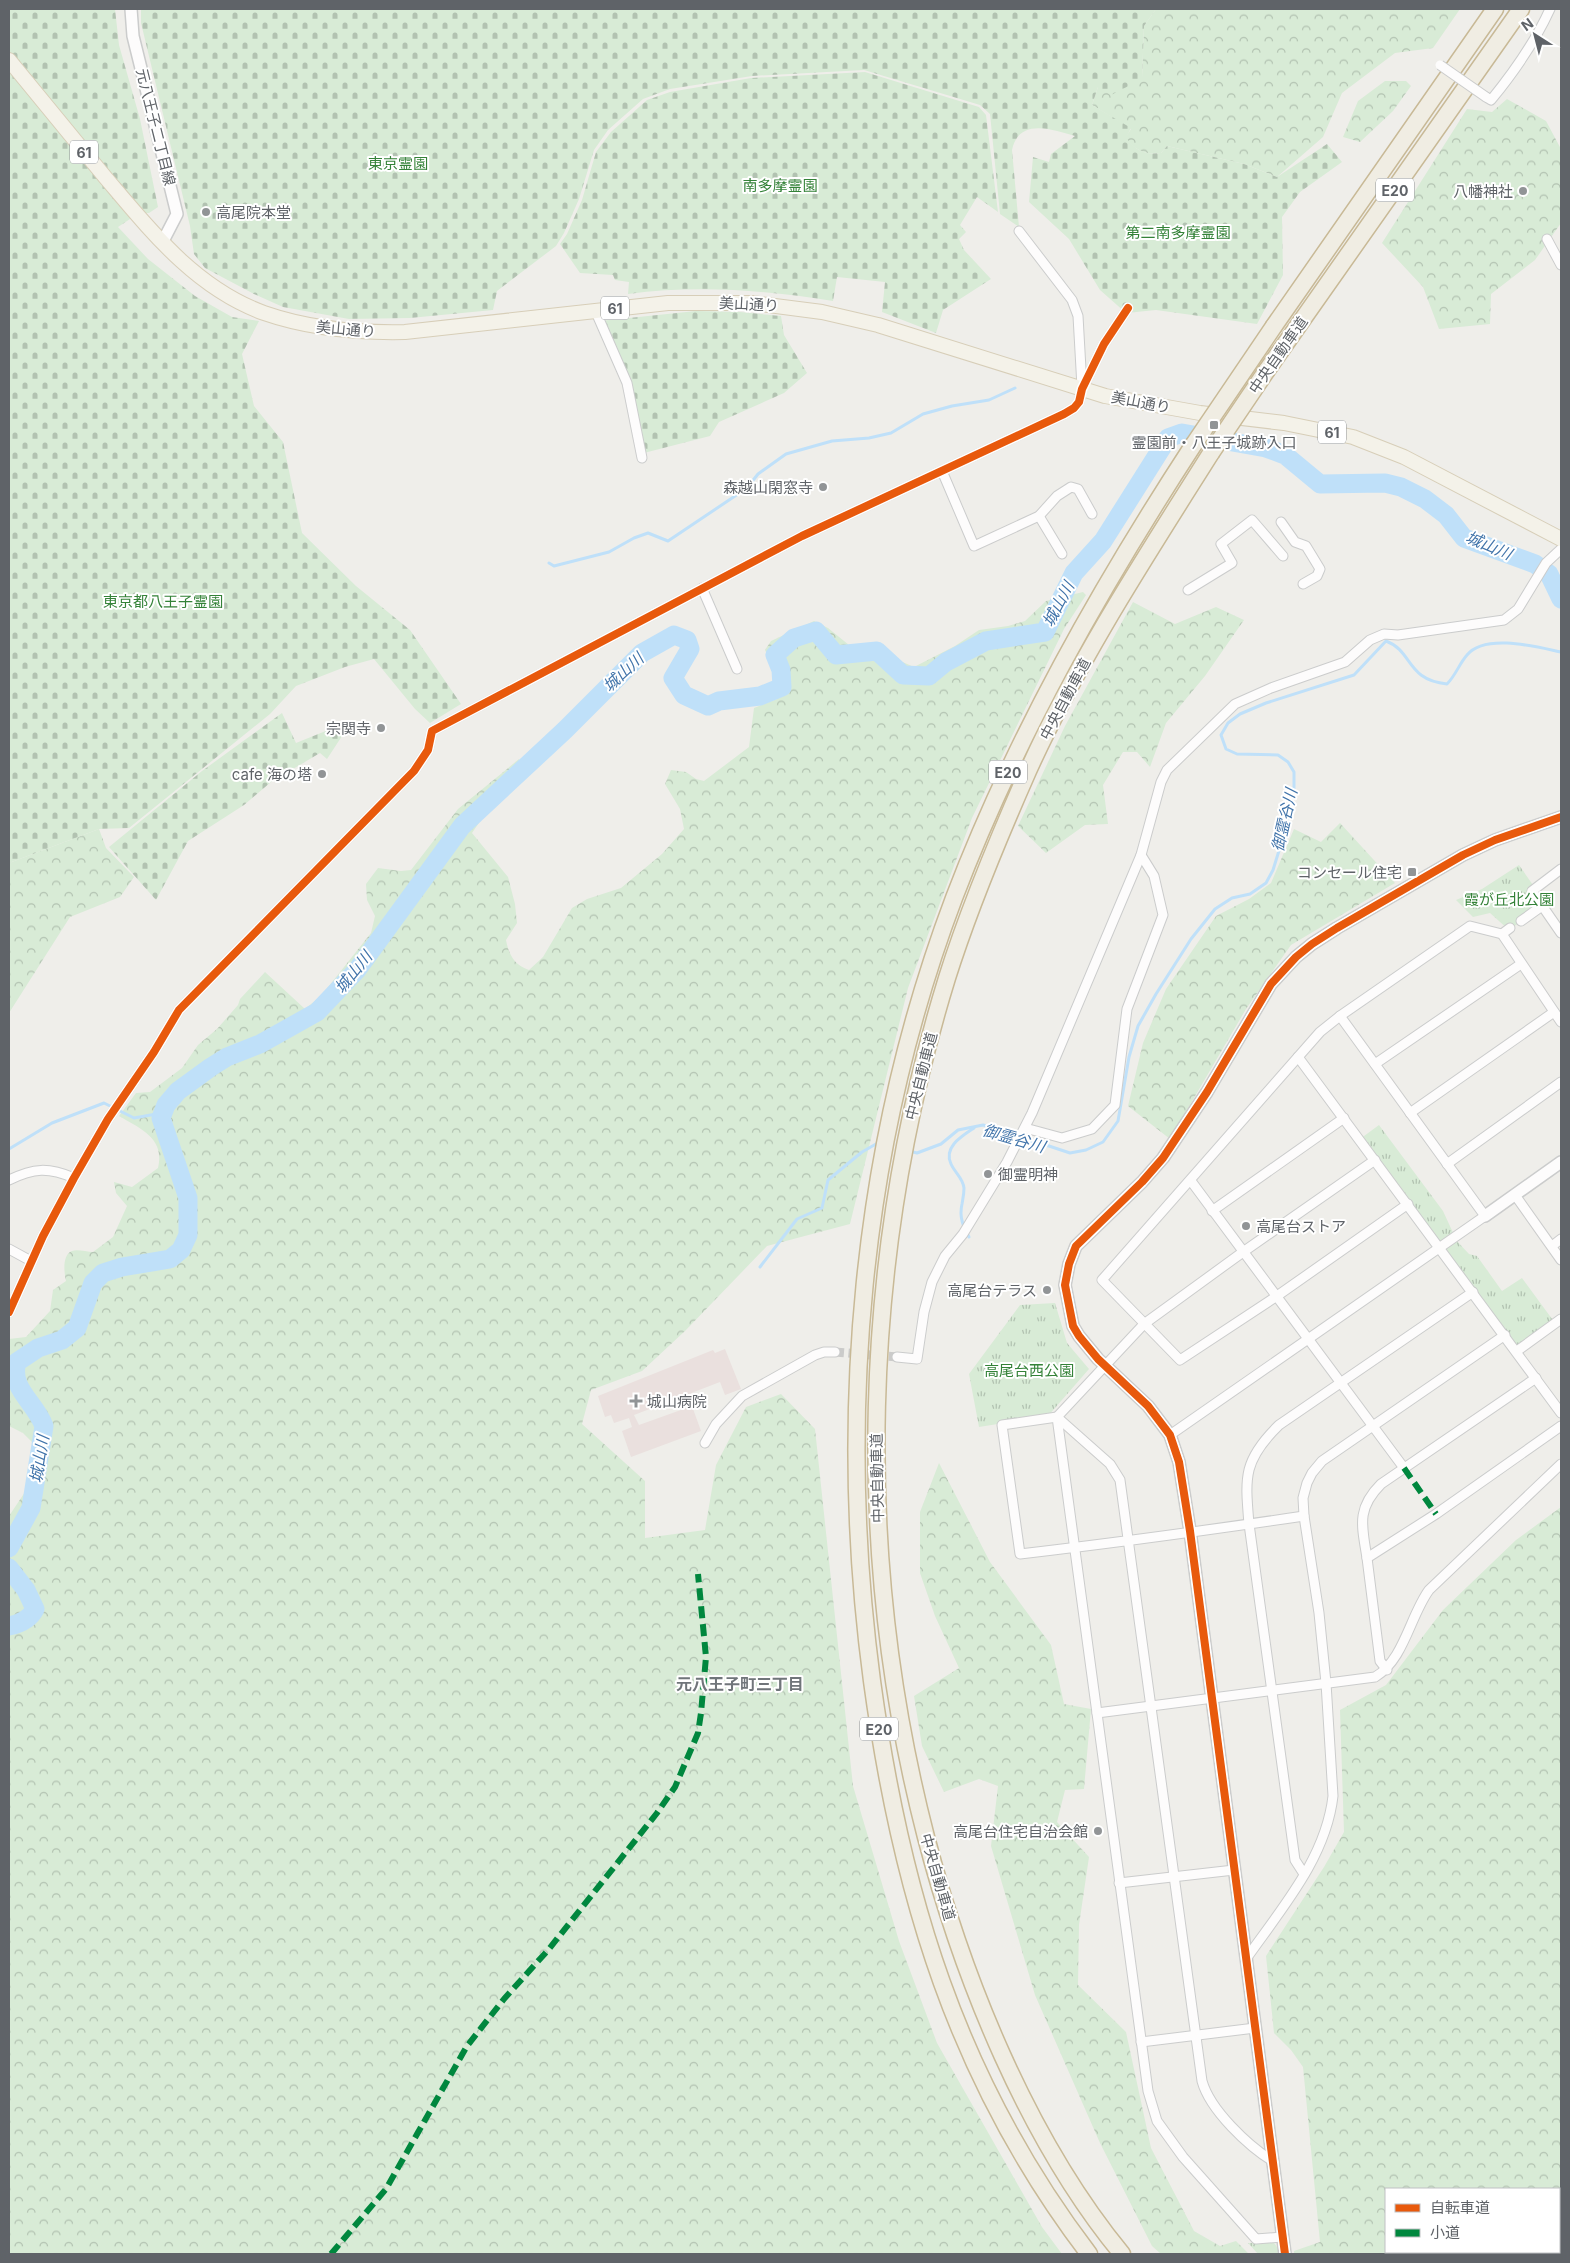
<svg xmlns="http://www.w3.org/2000/svg" width="1570" height="2263" viewBox="0 0 1570 2263" font-family="Inter,'Noto Sans JP',sans-serif">
<style>
.medical{fill:#eae0de}
.forest{fill:url(#forest-crowns);fill-rule:evenodd}
.cemetery{fill:url(#cemetery-stones)}
.park{fill:url(#park-tufts)}
.lines{fill:none;stroke-linecap:round;stroke-linejoin:round}
.stream{stroke:#bfe0f9;stroke-width:3}
.river{stroke:#bfe0f9;stroke-width:19}
.minor-tunnel{stroke:#cbcbca;stroke-width:9;stroke-dasharray:9 4.5;stroke-linecap:butt}
.minor-casing{stroke:#cbcccc;stroke-width:11}
.tertiary-casing{stroke:#cbcccc;stroke-width:14}
.primary-casing{stroke:#d7ceb8;stroke-width:16}
.motorway-casing{stroke:#c8b996;stroke-width:19}
.minor{stroke:#fdfcfc;stroke-width:9}
.tertiary{stroke:#fdfcfc;stroke-width:11}
.primary{stroke:#f4f2e9;stroke-width:14}
.motorway{stroke:#f0ede3;stroke-width:16}
.minor-bridge-casing{stroke:#cbcccc;stroke-width:11;stroke-linecap:butt}
.motorway-bridge-casing{stroke:#c8b996;stroke-width:19;stroke-linecap:butt}
.minor-bridge{stroke:#fdfcfc;stroke-width:9}
.motorway-bridge{stroke:#f0ede3;stroke-width:16}
.quiet{stroke:#00873e;stroke-width:6;stroke-dasharray:12 6;stroke-linecap:butt}
.cycleway-casing{stroke:#fff;stroke-width:11}
.cycleway{stroke:#e8590c;stroke-width:8}
.poi-dot{fill:#919496;stroke:#fff;stroke-width:2}
.labels{text-anchor:middle;dominant-baseline:central;stroke-width:4;stroke-linejoin:round;paint-order:stroke}
.shield{fill:#fff;stroke:#8f9295;stroke-width:1}
.shield-label{font-size:14px;font-weight:bold;fill:#5f6368}
.street-label{font-size:15px;fill:#5f6368;stroke:#fff}
.park-label{font-size:15px;fill:#348238;stroke:#fff}
.poi-label{font-size:15px;fill:#5f6368;stroke:#fff;text-anchor:end}
.water-label{font-size:16px;font-style:italic;fill:#4174aa;stroke:#fff}
.neighbourhood-label{font-size:16px;font-weight:bold;fill:#70757a;stroke:#fff}
</style>
<defs>
<pattern id="forest-crowns" width="20" height="18" patternUnits="userSpaceOnUse" patternTransform="scale(1.25)"><rect width="20" height="18" fill="#d8ebd6"/><path d="M2 6a3 3 0 1 1 6 0M12 15a3 3 0 1 1 6 0" fill="none" stroke="#b2c2b1"/></pattern>
<pattern id="cemetery-stones" width="16" height="16" patternUnits="userSpaceOnUse" patternTransform="scale(1.25)"><rect width="16" height="16" fill="#d8ebd6"/><path d="M2 7V4a2 2 0 0 1 4 0v3zM10 15v-3a2 2 0 0 1 4 0v3z" fill="#b2c2b1"/></pattern>
<pattern id="park-tufts" width="24" height="20" patternUnits="userSpaceOnUse" patternTransform="scale(1.25)"><rect width="24" height="20" fill="#d8ebd6"/><path d="M3 7l-1-3M5 7V3M7 7l1-3M15 17l-1-3M17 17v-4M19 17l1-3" fill="none" stroke="#b2c2b1"/></pattern>
</defs>
<rect width="100%" height="100%" fill="#efeeea"/>
<polygon class="medical" points="725,1349 741,1389 725,1395 720,1382 634,1415 639,1425 692,1406 701,1431 631,1457 622,1431 632,1427 629,1418 614,1423 611,1415 605,1417 598,1396 713,1350 715,1353"/>
<g class="forest">
<path d="M1156,9h304l-27,39 -38,5 -53,40 -19,44 -46,40 -33,-13 -77,-18 -6,7c-17,2 -24,-2 -36,-15l6,-9 -39,-24 6,-18 44,-9 2,-52z"/>
<polygon points="1385,81 1406,81 1411,86 1393,111 1360,142 1343,137 1358,101"/>
<polygon points="1507,99 1546,121 1561,149 1561,223 1535,260 1491,294 1490,324 1439,329 1423,287 1382,243 1467,109 1492,112"/>
<path d="M1083,592l3,3 -22,34 -92,189 -64,170 -58,236 -83,22 -82,85 -43,40 -51,19 -9,34 63,57v57l60,-8 11,-65 30,-58 35,-13 34,35 38,357 46,155 38,102 105,184 20,27h-1053v-738l16,-24 11,-46 -13,-13 -14,-7v-87l17,-2 24,-26 3,-21 13,-9c-2,-9 -4,-26 6,-30 5,-2 15,1 21,1l20,-15 14,-31 -11,-13 -2,-11 18,5 26,-19c7,-30 -17,-39 -39,-52l17,-23 14,-1 32,-24 16,-23 19,-16 21,-24 2,-6 25,-27 40,37 16,-13 50,-63 4,-17 -8,-16 -1,-16 12,-16 23,3 10,-1 47,-61 61,-50 1,4 -48,70 36,44 7,27 2,19 -11,17c3,15 8,25 23,30l14,-13 29,-49 15,-9 34,-11 41,-34 22,-25 -4,-20 -15,-25 6,-14 15,2 10,7 8,2 45,-34 5,-39 23,-9v-24l-12,-25 6,-9 43,-20 14,7 21,17 17,1 48,21 41,-21 24,-16 29,-4 17,-5 21,-20z"/>
<polygon points="1133,602 1175,624 1216,607 1244,620 1205,676 1166,723 1150,767 1137,752 1123,752 1103,785 1108,824 1085,825 1046,853 1018,826 1065,726"/>
<polygon points="1340,823 1395,883 1291,945 1246,1009 1170,1139 1128,1106 1143,1043 1166,989 1216,916 1249,899 1271,883 1294,829 1321,842"/>
<polygon points="99,829 106,848 134,877 120,897 70,917 9,1013 9,863"/>
<polygon points="939,1463 990,1562 1051,1645 1064,1704 1091,1709 1084,1789 1065,1790 1057,1822 1089,1857 1079,1925 1078,1985 1126,2032 1151,2148 1194,2231 1220,2246 1236,2241 1249,2254 1161,2254 1152,2246 1100,2143 1035,1995 991,1846 998,1786 979,1779 944,1792 922,1746 914,1696 959,1668 935,1616 920,1573 920,1512"/>
<path d="M1561,1507v747h-267v-3l26,-9 -17,-175 -12,-17 -17,-17 -8,-77 58,-89 20,-35 -4,-122 46,-25 57,-75 73,-70zM1386,2189h173v63h-173z"/>
</g>
<g class="cemetery">
<polygon points="9,9 115,9 119,45 140,119 158,207 149,213 139,213 118,227 148,259 195,296 232,317 259,321 242,354 254,406 283,442 302,533 356,586 410,630 461,704 430,723 415,709 374,659 345,667 296,686 270,714 129,828 99,829 9,863"/>
<path d="M141,9h1015l-12,17 -2,53 -31,16 -13,-8 -6,18 39,23 -5,10c11,13 18,17 35,15l6,-7 77,18 33,13 50,-33 15,18 -42,30 -18,25 1,58 -26,49 -101,-14 -30,3 -26,-23 -31,-51 -40,-37 4,-45 16,5 2,-8 24,-18c-22,-6 -56,-19 -63,14l7,77 -19,-13 -10,-100 -10,-9 -116,-35 -112,6 -82,13 -27,10 -35,31 -14,20 -15,49 -15,34 -8,13 -59,45 -4,19 -83,8 -61,1 -66,-12 -29,-13 -49,-26 -11,-14 -4,-28 -49,-203z"/>
<path d="M865,72l114,35 7,8 12,97 -21,-15 -17,28 6,7 -7,7 5,11 27,29 -48,31 -7,23 -54,-21 3,-30 -48,-5 -4,24c-68,-11 -136,-16 -205,-7l1,-12 -14,-2 -2,-5 -33,-2 -20,-29 7,-10 15,-34 14,-48 15,-20 36,-32 23,-8 81,-14z"/>
<polygon points="696,311 740,312 781,316 784,335 807,373 784,393 719,422 710,436 640,454 627,383 600,321"/>
<polygon points="282,713 296,743 343,724 344,733 327,759 320,753 271,782 244,805 188,841 156,900 109,847 202,771"/>
</g>
<g class="park">
<polygon points="1519,865 1535,888 1542,906 1509,930 1490,913 1473,917 1456,900 1482,889"/>
<polygon points="1379,1125 1443,1211 1455,1237 1454,1238 1469,1254 1477,1256 1502,1291 1522,1278 1555,1323 1517,1351 1360,1139"/>
<polygon points="1055,1303 1067,1343 1089,1369 1048,1416 979,1427 969,1374 1020,1305"/>
<polygon points="1248,2243 1274,2243 1278,2248 1279,2254 1258,2254"/>
</g>
<g class="lines">
<g class="stream">
<polyline points="1167,431 1174,436"/>
<polyline points="549,563 554,566 609,552 634,538 648,533 668,541 747,488 758,474 786,454 832,441 869,438 891,433 923,414 952,406 989,400 1015,388"/>
<polyline points="9,1149 52,1123 104,1103 134,1118 162,1113"/>
<path d="M909,1151l8,2 24,-9 17,-14 25,-5 18,5 12,9 36,7 21,7 16,-3 17,-8 15,-21 11,-64 9,-31 18,-32 35,-55 24,-30 17,-11 18,-4 16,-11 7,-13 9,-29 12,-53v-16l-6,-10 -10,-7 -41,-1 -11,-5 -5,-14 7,-12 12,-9 26,-11 88,-28 32,-34c27,10 20,39 61,43 9,-9 12,-20 20,-29 18,-22 70,-8 94,-3"/>
<path d="M969,1237c-6,-11 -10,-20 -7,-33 1,-6 2,-10 2,-16 -1,-10 -9,-15 -13,-24 -8,-17 11,-28 23,-36"/>
<polyline points="760,1267 797,1219 822,1208 828,1180 862,1152 876,1144 881,1145"/>
</g>
<g class="river">
<path d="M9,1548l22,-40 13,-82c-9,-24 -35,-38 -27,-64l21,-14 24,-8 15,-12 16,-45 10,-10 19,-6 48,-8 11,-9 7,-15v-37l-27,-80 5,-13 12,-14 33,-24 16,-10 33,-13 57,-32 40,-42 105,-144 103,-96 77,-77 32,-18 13,5 3,9 -17,29 11,17 24,11 11,-5 41,-5 22,-9 -1,-17 -6,-15 19,-17 22,-7 20,24 41,-4 26,24 26,1 17,-14 40,-21 59,-9 29,-59 29,-32 65,-103 14,-5 84,15 19,7 35,29 65,-1 16,4 24,12 21,16 18,23 71,26 14,10 12,25"/>
<path d="M9,1568l17,22 9,19c-5,10 -16,15 -26,17"/>
</g>
<polyline class="minor-tunnel" points="835,1352 897,1357"/>
<defs>
<g id="minor">
<path d="M1486,97l5,3c23,-28 44,-58 59,-91"/>
<polyline points="1019,231 1072,300 1078,316 1082,387"/>
<polyline points="1547,239 1561,265"/>
<polyline points="595,310 627,383 642,458"/>
<polyline points="942,471 974,546 1039,516 1057,496 1071,487 1078,489 1092,514"/>
<polyline points="1039,516 1062,554"/>
<polyline points="1281,522 1295,542 1306,546 1320,569 1317,576 1303,584"/>
<polyline points="702,588 737,669"/>
<polyline points="1188,590 1232,563 1221,544 1252,520 1283,556"/>
<polyline points="1561,869 1532,891 1561,933"/>
<polyline points="1521,921 1542,906"/>
<polyline points="1502,934 1510,928"/>
<polyline points="1298,1057 1561,1413"/>
<polyline points="1375,1064 1521,964"/>
<polyline points="1410,1113 1554,1012"/>
<polyline points="1025,1128 1062,1138 1092,1129 1115,1105 1127,1009 1163,915 1154,876 1141,855"/>
<polyline points="1447,1164 1561,1082"/>
<path d="M9,1180c25,-12 39,-13 65,-2"/>
<polyline points="1191,1181 1404,1468"/>
<polyline points="1515,1195 1561,1260"/>
<polyline points="1408,1204 1277,1296 1180,1360 1102,1280 1320,1032 1340,1016 1470,926 1502,934 1561,1022"/>
<polyline points="1212,1211 1344,1118"/>
<polyline points="1552,1246 1561,1239"/>
<polyline points="9,1249 31,1261"/>
<polyline points="9,1312 43,1236 74,1178 108,1119 154,1052 179,1010 414,771 428,750 432,731 802,536 1064,414 1074,408 1079,402 1082,389 1104,344 1128,308"/>
<polyline points="1517,1351 1561,1319"/>
<polyline points="897,1357 917,1359 924,1312 932,1282 945,1256 963,1234 1007,1162 1032,1113 1141,855 1161,782 1167,770 1235,704 1271,688 1345,662 1370,640 1384,634 1398,635 1504,620 1518,609 1546,563 1561,549"/>
<polyline points="1170,1435 1485,1216 1340,1016"/>
<polyline points="705,1443 716,1424 742,1396 815,1355 824,1352 835,1352"/>
<path d="M1367,1558c-5,-32 -11,-49 14,-74l155,-106"/>
<polyline points="1387,1670 1380,1661 1367,1558 1436,1514 1561,1426"/>
<path d="M1097,1713l278,-36c29,-17 35,-61 54,-87l132,-126"/>
<path d="M1304,1874l-9,-14 -46,-336c-4,-47 -6,-64 30,-99l194,-133"/>
<polyline points="1119,1883 1234,1870"/>
<path d="M1246,1959c35,-50 80,-101 87,-163l-7,-113 -7,-70 -15,-97 -1,-18 4,-15 5,-10 10,-12 183,-126"/>
<polyline points="1141,2042 1255,2028"/>
<path d="M1274,2162c-26,-16 -64,-52 -72,-81l-82,-601 -10,-16 -53,-47 -55,8 18,129c94,-11 189,-24 284,-38"/>
<polyline points="1282,2237 1256,2239 1183,2157 1157,2121 1148,2091 1057,1417 1144,1324 1243,1252 1375,1160"/>
</g>
<g id="tertiary">
<polyline points="131,9 133,36 177,214 162,243"/>
<polyline points="1485,1216 1561,1162"/>
<polyline points="1285,2254 1190,1531 1179,1462 1170,1435 1148,1406 1098,1359 1079,1336 1073,1326 1065,1285 1069,1264 1076,1246 1142,1182 1163,1158 1207,1092 1271,984 1296,957 1312,944 1337,928 1463,855 1495,840 1561,817"/>
</g>
<path id="primary" d="M9,60c32,39 64,78 96,117 45,53 90,111 159,136 46,16 93,20 141,19l263,-29h84l70,9 56,13 227,71 95,17 84,10 69,14 51,20 157,82"/>
<g id="motorway">
<polyline points="1274,326 1495,9"/>
<polyline points="1267,370 1521,9"/>
<path d="M1089,2254c-132,-173 -188,-360 -217,-573 -35,-262 -12,-534 82,-783 61,-160 146,-310 240,-454"/>
<path d="M1122,2254c-94,-114 -159,-275 -196,-417 -73,-282 -65,-580 21,-859 22,-70 51,-139 81,-207 50,-111 118,-215 183,-318"/>
</g>
</defs>
<use href="#minor" class="minor-casing"/>
<use href="#tertiary" class="tertiary-casing"/>
<use href="#primary" class="primary-casing"/>
<use href="#motorway" class="motorway-casing"/>
<use href="#minor" class="minor"/>
<use href="#tertiary" class="tertiary"/>
<use href="#primary" class="primary"/>
<use href="#motorway" class="motorway"/>
<defs>
<polyline id="minor-bridge" points="1440,65 1486,97"/>
<g id="motorway-bridge">
<polyline points="1194,444 1274,326"/>
<polyline points="1211,453 1267,370"/>
</g>
</defs>
<use href="#minor-bridge" class="minor-bridge-casing"/>
<use href="#motorway-bridge" class="motorway-bridge-casing"/>
<use href="#minor-bridge" class="minor-bridge"/>
<use href="#motorway-bridge" class="motorway-bridge"/>
<g class="quiet">
<polyline points="1404,1468 1436,1514"/>
<polyline points="331,2254 386,2189 467,2046 504,1999 549,1949 657,1813 675,1787 698,1733 701,1713 706,1657 698,1574"/>
</g>
<defs>
<g id="cycleway">
<polyline points="9,1312 43,1236 74,1178 108,1119 154,1052 179,1010 414,771 428,750 432,731 802,536 1064,414 1074,408 1079,402 1082,389 1104,344 1128,308"/>
<polyline points="1285,2254 1190,1531 1179,1462 1170,1435 1148,1406 1098,1359 1079,1336 1073,1326 1065,1285 1069,1264 1076,1246 1142,1182 1163,1158 1207,1092 1271,984 1296,957 1312,944 1337,928 1463,855 1495,840 1561,817"/>
</g>
</defs>
<use href="#cycleway" class="cycleway-casing"/>
<use href="#cycleway" class="cycleway"/>
</g>
<g class="poi-dot">
<circle cx="1523" cy="191" r="5"/>
<circle cx="206" cy="212" r="5"/>
<rect x="1209" y="420" width="10" height="10" rx="2.5"/>
<circle cx="823" cy="487" r="5"/>
<circle cx="381" cy="728" r="5"/>
<circle cx="322" cy="774" r="5"/>
<rect x="1407" y="867" width="10" height="10" rx="2.5"/>
<circle cx="988" cy="1174" r="5"/>
<circle cx="1246" cy="1226" r="5"/>
<circle cx="1047" cy="1290" r="5"/>
<path d="M633.5 1393.5h5v5h5v5h-5v5h-5v-5h-5v-5h5z"/>
<circle cx="1098" cy="1831" r="5"/>
</g>
<g class="labels">
<g class="shield">
<rect x="70" y="140.5" width="28" height="23" rx="4"/>
<rect x="1376" y="178.5" width="38" height="23" rx="4"/>
<rect x="601" y="296.5" width="28" height="23" rx="4"/>
<rect x="1318" y="420.5" width="28" height="23" rx="4"/>
<rect x="989" y="760.5" width="38" height="23" rx="4"/>
<rect x="860" y="1717.5" width="38" height="23" rx="4"/>
</g>
<g class="shield-label">
<text x="84" y="152">61</text>
<text x="1395" y="190">E20</text>
<text x="615" y="308">61</text>
<text x="1332" y="432">61</text>
<text x="1008" y="772">E20</text>
<text x="879" y="1729">E20</text>
</g>
<g class="street-label">
<text transform="translate(156 127) rotate(76)">元八王子二丁目線</text>
<text transform="translate(749 304) rotate(3)">美山通り</text>
<text transform="translate(346 329) rotate(5)">美山通り</text>
<text transform="translate(1278 355) rotate(-55)">中央自動車道</text>
<text transform="translate(1141 402) rotate(11)">美山通り</text>
<text transform="translate(1065 699) rotate(-62)">中央自動車道</text>
<text transform="translate(921 1076) rotate(-76)">中央自動車道</text>
<text transform="translate(877 1478) rotate(-91)">中央自動車道</text>
<text transform="translate(938 1877) rotate(74)">中央自動車道</text>
</g>
<g class="park-label">
<text x="398" y="163">東京霊園</text>
<text x="780" y="185">南多摩霊園</text>
<text x="1178" y="232">第二南多摩霊園</text>
<text x="163" y="601">東京都八王子霊園</text>
<text x="1509" y="899">霞が丘北公園</text>
<text x="1029" y="1370">高尾台西公園</text>
</g>
<g class="poi-label">
<text x="1513" y="191">八幡神社</text>
<text x="216" y="212" text-anchor="start">高尾院本堂</text>
<text x="1214" y="442" text-anchor="middle">霊園前・八王子城跡入口</text>
<text x="813" y="487">森越山閑窓寺</text>
<text x="371" y="728">宗関寺</text>
<text x="312" y="774">cafe 海の塔</text>
<text x="1402" y="872">コンセール住宅</text>
<text x="998" y="1174" text-anchor="start">御霊明神</text>
<text x="1256" y="1226" text-anchor="start">高尾台ストア</text>
<text x="1037" y="1290">高尾台テラス</text>
<text x="647" y="1401" text-anchor="start">城山病院</text>
<text x="1088" y="1831">高尾台住宅自治会館</text>
</g>
<g class="water-label">
<text transform="translate(1489 545) rotate(23)">城山川</text>
<text transform="translate(1058 604) rotate(-62)">城山川</text>
<text transform="translate(623 672) rotate(-43)">城山川</text>
<text transform="translate(1284 820) rotate(-77)">御霊谷川</text>
<text transform="translate(353 972) rotate(-51)">城山川</text>
<text transform="translate(1014 1138) rotate(16)">御霊谷川</text>
<text transform="translate(39 1459) rotate(-81)">城山川</text>
</g>
<g class="neighbourhood-label">
<text x="740" y="1684">元八王子町三丁目</text>
</g>
</g>
<rect width="1570" height="2263" fill="none" stroke="#5f6368" stroke-width="20"/>
<rect x="1385" y="2188" width="175" height="65" fill="#ffffff" stroke="#bfc1c3"/>
<rect x="1395" y="2204" width="25" height="8" fill="#e8590c" stroke="#bfc1c3"/>
<text x="1430" y="2213" font-size="15" fill="#5f6368">自転車道</text>
<rect x="1395" y="2229" width="25" height="8" fill="#00873e" stroke="#bfc1c3"/>
<text x="1430" y="2238" font-size="15" fill="#5f6368">小道</text>
<g transform="translate(1535 35) rotate(324)" stroke="#ffffff" stroke-width="4" paint-order="stroke">
<path d="M0-4L9 19L0 12L-9 19Z" fill="#5f6368"/>
<text y="-8" font-size="14" font-weight="bold" text-anchor="middle" fill="#5f6368">N</text>
</g>
</svg>
